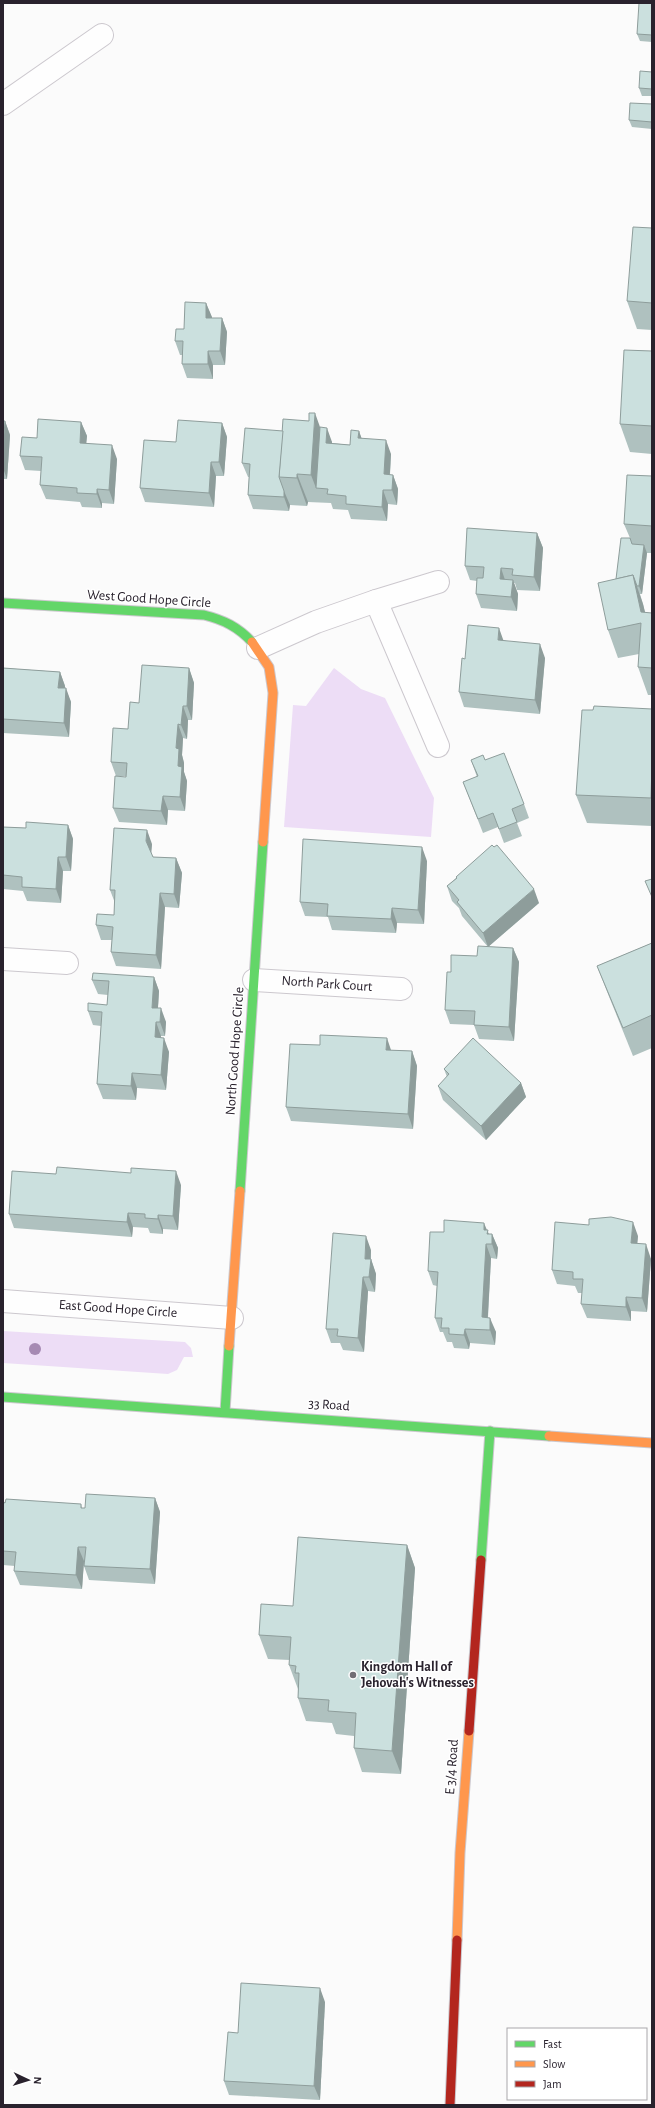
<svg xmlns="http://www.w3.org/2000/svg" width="655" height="2108" viewBox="0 0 655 2108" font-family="'Alegreya Sans',sans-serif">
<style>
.green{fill:#edddf6}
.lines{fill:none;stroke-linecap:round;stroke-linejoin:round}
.street-casing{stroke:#ccc8ce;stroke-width:24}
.fast-casing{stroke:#ccc8ce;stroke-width:11}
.slow-casing{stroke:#ccc8ce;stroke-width:11}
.jam-casing{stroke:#ccc8ce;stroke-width:11}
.street{stroke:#fefefe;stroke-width:22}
.fast{stroke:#63d668;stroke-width:9}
.slow{stroke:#ff974d;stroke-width:9}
.jam{stroke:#b3261e;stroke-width:9}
.tree{fill:#a68ab3}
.wall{fill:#afc1bf}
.shaded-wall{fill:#8e9d9b}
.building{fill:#cbe0de;stroke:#8e9d9b}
.poi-dot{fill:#726e75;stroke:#fff;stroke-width:1.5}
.labels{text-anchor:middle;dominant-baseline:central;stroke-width:3;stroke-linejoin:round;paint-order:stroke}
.street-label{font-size:14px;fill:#29222d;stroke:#fff}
.poi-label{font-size:14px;font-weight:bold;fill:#29222d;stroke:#fff;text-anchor:start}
</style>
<rect width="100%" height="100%" fill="#fbfbfb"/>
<g class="green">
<polygon points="334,668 361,689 385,698 434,798 431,837 284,827 293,705 306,706"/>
<polygon points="3,1331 185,1342 191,1348 193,1357 184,1357 177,1370 168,1374 3,1363"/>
</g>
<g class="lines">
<defs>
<g id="street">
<polyline points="3,104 102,35"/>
<polyline points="376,601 438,582"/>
<polyline points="258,648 316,622 376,601 438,746"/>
<polyline points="3,959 67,963"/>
<polyline points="254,980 401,989"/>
<polyline points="3,1301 232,1318"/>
</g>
<g id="fast">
<path d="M3,603l201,12c20,5 34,12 48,27"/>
<polyline points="240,1191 263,842"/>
<polyline points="3,1397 549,1436"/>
<polyline points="225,1412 229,1346"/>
<polyline points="481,1560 490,1431"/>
</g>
<g id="slow">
<polyline points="252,642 269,667 273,693 263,842"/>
<polyline points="229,1346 240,1191"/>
<polyline points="549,1436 652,1443"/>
<polyline points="457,1940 460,1853 469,1731"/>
</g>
<g id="jam">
<polyline points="469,1731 481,1560"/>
<polyline points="450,2105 457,1940"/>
</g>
</defs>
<use href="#street" class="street-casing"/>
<use href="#fast" class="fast-casing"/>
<use href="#slow" class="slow-casing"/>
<use href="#jam" class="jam-casing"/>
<use href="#street" class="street"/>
<use href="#fast" class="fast"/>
<use href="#slow" class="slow"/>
<use href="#jam" class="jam"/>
</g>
<circle class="tree" cx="35" cy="1349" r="6"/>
<g class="wall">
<polygon points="652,3 652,42 640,41 637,34"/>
<polygon points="652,72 652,96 642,96 639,88"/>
<polygon points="652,104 652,129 632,127 629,120"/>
<polygon points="652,228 652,330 637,329 627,301"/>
<polygon points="206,303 212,318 222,318 227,332 225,365 213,365 213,379 187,378 182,364 182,355 180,355 175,341"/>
<polygon points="652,351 652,454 630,452 620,424"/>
<polygon points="3,421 5,421 10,435 7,479 3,479"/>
<polygon points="81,422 87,436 86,443 117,459 114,504 102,503 102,508 82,507 80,502 46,499 40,485 41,471 25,470 20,456 37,438"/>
<polygon points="222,423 227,437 224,476 216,476 214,507 145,502 140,488 176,442"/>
<polygon points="320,427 332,442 332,443 350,445 359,431 361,438 391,454 390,475 393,475 398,489 397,505 388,504 387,521 351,519 348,510 333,509 331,503 308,502 307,506 290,505 289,511 253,509 248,495 249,477 248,477 242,463 283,431"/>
<polygon points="652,476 652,553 647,553 642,594 640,594 643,604 645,613 652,613 652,695 648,695 638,667 639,654 618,658 608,630 616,579 630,538 624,524"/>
<polygon points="537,533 543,548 540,591 517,590 515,583 514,583 518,594 517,611 481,608 476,594 477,581 470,580 465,566"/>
<polygon points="504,640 545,658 540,714 464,707 459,692 465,659"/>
<polygon points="3,668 60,672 65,686 65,688 71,702 69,737 3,733"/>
<polygon points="189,668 194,683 192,720 188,720 187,739 183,738 182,755 184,763 184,772 187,781 185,811 168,810 167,825 119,822 113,808 126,776 116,776 111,762 128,729 139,703"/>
<polygon points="652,709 652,826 587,823 576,795 593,710"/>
<polygon points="471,760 485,760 524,804 529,818 517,823 522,836 504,843 498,827 483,833 463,782 477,777"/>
<polygon points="68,825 73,839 71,871 63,871 61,903 27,901 23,891 3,889 3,827 26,828"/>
<polygon points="152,844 151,853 153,857 176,858 182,873 179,908 165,907 161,969 116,966 111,952 112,940 101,940 96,925 114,915 115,903 110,890"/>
<polygon points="427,861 424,924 397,923 396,933 332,930 328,917 305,916 300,902"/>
<polygon points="456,877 539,903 488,947 513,948 519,962 514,1041 479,1039 474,1025 450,1024 445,1010 451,972 477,956 488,947 462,916 459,908 452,901 447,886 456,878"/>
<polygon points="652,943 652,1048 633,1056 608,994 597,966"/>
<polygon points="154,977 159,991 158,1008 166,1022 165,1036 161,1036 161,1037 169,1052 166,1090 137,1088 136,1100 103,1099 97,1084 101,1026 93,1025 88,1011 107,1005 108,995 98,994 92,980"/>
<polygon points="392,1050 412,1051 417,1066 413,1129 291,1121 286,1107"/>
<polygon points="444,1069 521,1083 526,1097 486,1140 443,1100 438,1086 447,1077"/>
<polygon points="181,1185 178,1230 163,1229 163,1234 150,1233 148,1228 133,1227 132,1237 14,1228 9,1214"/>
<polygon points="487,1230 489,1234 492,1234 498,1248 497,1259 491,1258 488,1318 496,1332 495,1345 470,1343 469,1349 454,1348 452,1342 447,1342 443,1332 440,1332 435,1318 437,1286 433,1285 428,1271 444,1232"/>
<polygon points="638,1236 637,1244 651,1259 647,1312 631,1311 631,1321 587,1318 581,1304 582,1293 578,1293 575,1286 557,1284 552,1270"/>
<polygon points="371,1250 371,1259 376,1274 375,1292 368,1291 364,1352 343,1350 340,1343 331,1343 326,1329"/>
<polygon points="155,1498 160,1512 155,1584 89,1580 84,1566 85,1561 84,1561 82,1589 20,1585 14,1571 15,1566 3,1565 3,1502 81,1504 82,1508 85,1508"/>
<polygon points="407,1545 415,1568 401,1774 362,1772 354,1748 354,1736 336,1734 332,1723 306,1721 298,1698 298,1689 289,1665 290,1660 268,1659 259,1635 293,1606"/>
<polygon points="325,2002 320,2100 229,2095 224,2081 238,2033"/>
</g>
<g class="shaded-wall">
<polygon points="206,303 212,317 211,332 206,318"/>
<polygon points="222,318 227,332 225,365 220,351"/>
<polygon points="208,351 213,365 213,379 208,364"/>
<polygon points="315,413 325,441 316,488 311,475"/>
<polygon points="5,421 10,435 7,479 3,468 3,448"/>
<polygon points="81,422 87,436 85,457 80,443"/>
<polygon points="222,423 227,437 224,476 219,462"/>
<polygon points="327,428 332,442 331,457 326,443"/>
<polygon points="359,431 364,445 358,438"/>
<polygon points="386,440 391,454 389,488 384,474"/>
<polygon points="112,445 117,459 114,504 109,490"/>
<polygon points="211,462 216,476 214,507 209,493"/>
<polygon points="297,474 308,502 307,506 297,478"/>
<polygon points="393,475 398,489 397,505 392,490"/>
<polygon points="97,489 102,503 102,508 97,494"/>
<polygon points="383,490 388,504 387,521 382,507"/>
<polygon points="284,491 290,505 289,511 284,497"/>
<polygon points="537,533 543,548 540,591 534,577"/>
<polygon points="644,545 647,553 642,594 639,586"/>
<polygon points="501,568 506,583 500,579"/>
<polygon points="633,575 643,604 652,640 641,612"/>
<polygon points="513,580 518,594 517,611 511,597"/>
<polygon points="499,628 504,642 498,640"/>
<polygon points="540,644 545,658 540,714 535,700"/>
<polygon points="189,668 194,683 192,720 187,706"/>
<polygon points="60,672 65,686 64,702 58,688"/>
<polygon points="66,688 71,702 69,737 64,723"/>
<polygon points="183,706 188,720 187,739 181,725"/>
<polygon points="178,724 183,738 182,755 184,763 184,772 187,781 185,811 180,797 176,748"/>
<polygon points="652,764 652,801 651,798"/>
<polygon points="163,796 168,810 167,825 161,811"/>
<polygon points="68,825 73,839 71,871 66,857"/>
<polygon points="147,830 152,844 151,855 146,841"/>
<polygon points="422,847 427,861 424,924 418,910"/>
<polygon points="58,857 63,871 61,903 56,889"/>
<polygon points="176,858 182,873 179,908 174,894"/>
<polygon points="534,889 539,903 488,947 483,933"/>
<polygon points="160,893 165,907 161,969 156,955"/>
<polygon points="392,908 397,923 396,933 391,919"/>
<polygon points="513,948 519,962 514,1041 509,1027"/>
<polygon points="154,977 159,991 157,1022 152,1008"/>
<polygon points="161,1008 166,1022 165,1036 160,1022"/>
<polygon points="156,1022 161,1036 160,1051 155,1037"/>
<polygon points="164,1038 169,1052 166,1090 161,1075"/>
<polygon points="387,1038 392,1053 386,1050"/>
<polygon points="412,1051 417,1066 413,1129 408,1114"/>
<polygon points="132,1073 137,1088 136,1100 131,1086"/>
<polygon points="521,1083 526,1097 486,1140 481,1126"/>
<polygon points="176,1171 181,1185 178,1230 173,1216"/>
<polygon points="128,1213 133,1227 132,1237 127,1222"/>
<polygon points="158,1215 163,1229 163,1234 158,1219"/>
<polygon points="633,1222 638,1236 636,1257 631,1243"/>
<polygon points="484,1223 492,1242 492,1234 498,1248 497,1259 492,1244 484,1230"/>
<polygon points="366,1236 371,1250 370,1273 365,1259"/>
<polygon points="486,1244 491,1258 487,1331 482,1317"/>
<polygon points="646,1244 651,1259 647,1312 642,1298"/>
<polygon points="371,1259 376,1274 375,1292 369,1277"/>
<polygon points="363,1277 368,1291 364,1352 358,1338"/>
<polygon points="626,1297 631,1311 631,1321 626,1307"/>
<polygon points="490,1318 496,1332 495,1345 490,1330"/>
<polygon points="465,1329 470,1343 469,1349 464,1335"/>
<polygon points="155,1498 160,1512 155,1584 150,1569"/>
<polygon points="407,1545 415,1568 401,1774 392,1751"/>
<polygon points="78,1547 84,1561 82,1589 76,1575"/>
<polygon points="320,1988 325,2002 320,2100 314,2086"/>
</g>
<g class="building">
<polygon points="639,3 652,3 652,35 637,34"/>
<polygon points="640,71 652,72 652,89 639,88"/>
<polygon points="630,103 652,104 652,122 629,120"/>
<polygon points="633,227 652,228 652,303 627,301"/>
<polygon points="185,302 206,303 206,318 222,318 220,351 208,351 208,364 182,364 183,341 175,341 176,329 184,329"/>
<polygon points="624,350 652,351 652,426 620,424"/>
<polygon points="309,413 315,413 311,475 297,474 297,478 279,477 283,419 309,421"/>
<polygon points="38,419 81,422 80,443 112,445 109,490 97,489 97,494 77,493 77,488 40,485 42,457 20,456 22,437 37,438"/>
<polygon points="178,420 222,423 219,462 211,462 209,493 140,488 144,440 176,442"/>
<polygon points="3,421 5,421 3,448"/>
<polygon points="320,427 327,428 326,443 350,445 351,430 359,431 358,438 386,440 384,474 393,475 392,490 383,490 382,507 346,504 346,496 327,494 328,489 316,488"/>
<polygon points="245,428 283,431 279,477 284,491 284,497 248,495 250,464 242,463"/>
<polygon points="627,475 652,476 652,526 624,524"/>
<polygon points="467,528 537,533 534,577 512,575 513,569 501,568 500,579 513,580 511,597 476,594 477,578 483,578 484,567 465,566"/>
<polygon points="621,538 630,538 632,544 644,545 639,586 637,586 633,575 616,579"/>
<polygon points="633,575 641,612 652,613 652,668 638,667 641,623 608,630 598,583"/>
<polygon points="468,625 499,628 498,640 540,644 535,700 459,692 462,658 465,659"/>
<polygon points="142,665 189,668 187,706 183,706 181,725 178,724 176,748 179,749 178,766 182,767 180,797 163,796 161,811 113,808 115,776 126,777 127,763 111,762 113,728 128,729 130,702 139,703"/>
<polygon points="3,668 60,672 58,688 66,688 64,723 3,719"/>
<polygon points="594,706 652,709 652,764 651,798 576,795 582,710 593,710"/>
<polygon points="504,753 524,804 512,809 517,822 499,829 493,813 478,819 463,782 478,776 471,760 483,755 485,760"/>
<polygon points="26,822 68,825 66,857 58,857 56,889 22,887 22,877 3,875 3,827 26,828"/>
<polygon points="114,828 147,830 146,841 153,857 176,858 174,894 160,893 156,955 111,952 113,927 96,925 97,914 114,915 115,890 110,890"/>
<polygon points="303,839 422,847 418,910 392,908 391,919 327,916 328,904 300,902"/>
<polygon points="492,845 494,847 497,845 534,889 483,933 457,902 459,900 447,886 457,878 456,877"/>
<polygon points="652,879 652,897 645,881"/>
<polygon points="652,943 652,1015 623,1028 597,966"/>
<polygon points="478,946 513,948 509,1027 474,1025 475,1011 445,1010 447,972 451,972 451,955 477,956"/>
<polygon points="93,973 154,977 152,1008 161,1008 160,1022 156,1022 155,1037 164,1038 161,1075 132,1073 131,1086 97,1084 102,1012 88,1011 88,1003 107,1005 109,981 92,980"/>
<polygon points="320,1035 387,1038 386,1050 412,1051 408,1114 286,1107 290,1044 320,1045"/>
<polygon points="473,1038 521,1083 481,1126 438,1086 449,1074 444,1069"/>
<polygon points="57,1167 131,1173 131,1168 176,1171 173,1216 158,1215 158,1219 145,1218 145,1214 128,1213 127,1222 9,1214 12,1171 56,1174"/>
<polygon points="611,1217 633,1222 631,1243 646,1244 642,1298 626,1297 626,1307 581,1304 583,1279 573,1279 573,1272 552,1270 555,1222 589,1225 589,1219"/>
<polygon points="444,1220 484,1223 484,1230 488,1230 487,1234 492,1234 492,1244 486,1244 482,1317 490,1318 490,1330 465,1329 464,1335 449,1334 449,1328 441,1328 442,1318 435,1318 438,1272 428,1271 430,1232 444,1232"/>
<polygon points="333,1233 366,1236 365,1259 371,1259 369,1277 363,1277 358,1338 337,1336 338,1329 326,1329"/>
<polygon points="86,1494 155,1498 150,1569 84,1566 86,1547 78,1547 76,1575 14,1571 16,1552 3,1551 3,1502 5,1503 6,1499 81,1504 81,1508 85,1508"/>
<polygon points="298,1537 407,1545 392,1751 354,1748 356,1713 328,1711 329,1700 298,1698 299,1673 295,1673 296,1666 289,1665 291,1637 259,1635 261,1604 293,1606"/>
<polygon points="241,1983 320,1988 314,2086 224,2081 228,2032 238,2033"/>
</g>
<circle class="poi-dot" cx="353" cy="1675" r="4"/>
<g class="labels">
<g class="street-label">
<text transform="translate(149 599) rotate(4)">West Good Hope Circle</text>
<text transform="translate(327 984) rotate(4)">North Park Court</text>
<text transform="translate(235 1051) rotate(-86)">North Good Hope Circle</text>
<text transform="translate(118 1309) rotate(4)">East Good Hope Circle</text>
<text transform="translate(329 1405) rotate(4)">33 Road</text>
<text transform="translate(452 1767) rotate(-86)">E 3/4 Road</text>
</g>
<g class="poi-label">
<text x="361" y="1667">Kingdom Hall of<tspan x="361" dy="16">Jehovah's Witnesses</tspan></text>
</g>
</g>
<rect width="655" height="2108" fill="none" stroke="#29222d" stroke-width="8"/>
<rect x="507" y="2028" width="140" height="72" fill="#ffffff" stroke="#a9a7ab"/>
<rect x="515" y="2041" width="20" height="6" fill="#63d668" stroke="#a9a7ab"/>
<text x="543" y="2048" font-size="12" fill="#29222d">Fast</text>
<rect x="515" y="2061" width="20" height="6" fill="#ff974d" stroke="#a9a7ab"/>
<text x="543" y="2068" font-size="12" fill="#29222d">Slow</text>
<rect x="515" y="2081" width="20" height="6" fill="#b3261e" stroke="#a9a7ab"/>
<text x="543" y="2088" font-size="12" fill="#29222d">Jam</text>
<g transform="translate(28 2080) rotate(94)" stroke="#ffffff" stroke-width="3" paint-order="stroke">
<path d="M0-3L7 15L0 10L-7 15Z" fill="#29222d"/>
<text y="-6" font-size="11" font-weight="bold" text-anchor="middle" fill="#29222d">N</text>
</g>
</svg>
